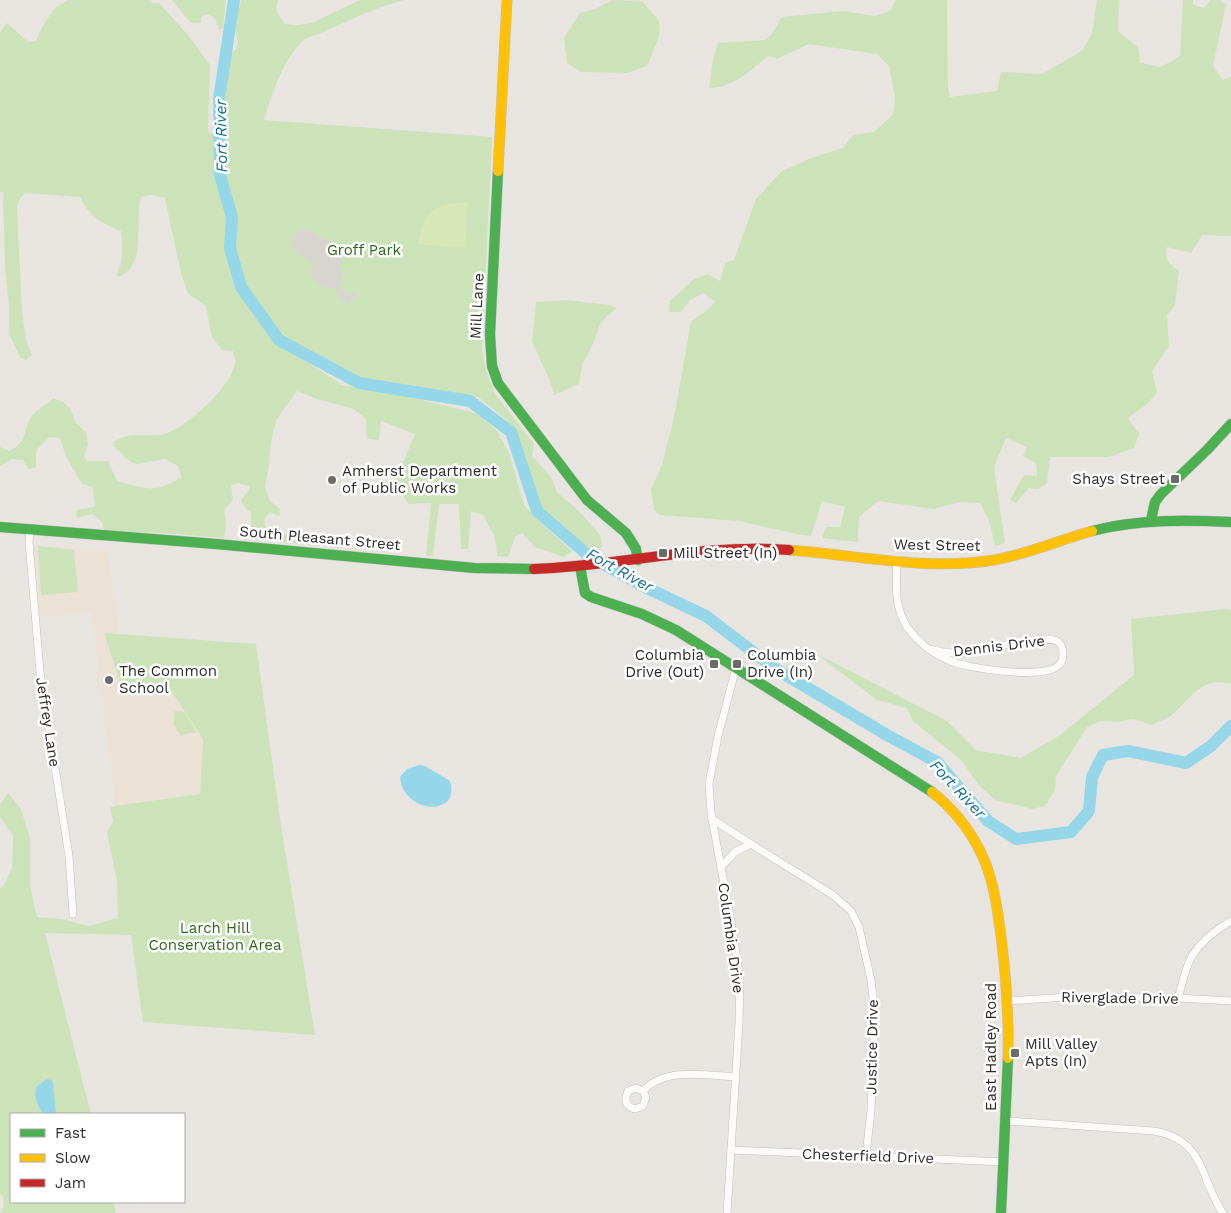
<svg xmlns="http://www.w3.org/2000/svg" width="1231" height="1213" viewBox="0 0 1231 1213" font-family="'Work Sans',sans-serif">
<style>
.education{fill:#ebe2d5}
.green{fill:#cce3b9}
.pitch{fill:#d7e7b7}
.plaza{fill:#d8d4d0}
.water{fill:#95d7e8}
.lines{fill:none;stroke-linecap:round;stroke-linejoin:round}
.river{stroke:#95d7e8;stroke-width:12}
.street-casing{stroke:#c2c0c1;stroke-width:8}
.fast-casing{stroke:#c2c0c1;stroke-width:11}
.slow-casing{stroke:#c2c0c1;stroke-width:11}
.jam-casing{stroke:#c2c0c1;stroke-width:11}
.street{stroke:#fcfbfa;stroke-width:7}
.fast{stroke:#4caf50;stroke-width:10}
.slow{stroke:#ffc107;stroke-width:10}
.jam{stroke:#c62828;stroke-width:10}
.poi-dot{fill:#6c6b6a;stroke:#fff;stroke-width:2}
.labels{text-anchor:middle;dominant-baseline:central;stroke-width:5;stroke-linejoin:round;paint-order:stroke}
.park-label{font-size:15px;fill:#2e661b;stroke:#fff}
.street-label{font-size:15px;fill:#2a2a2a;stroke:#fff}
.poi-label{font-size:15px;fill:#2a2a2a;stroke:#fff;text-anchor:start}
.water-label{font-size:16px;font-style:italic;fill:#106f98;stroke:#fff}
</style>
<rect width="100%" height="100%" fill="#e8e4e0"/>
<polygon class="education" points="34,545 108,551 119,633 104,633 122,687 170,689 203,739 200,794 115,806 111,766 102,706 92,612 39,617"/>
<g class="green">
<path d="M68,0h83l1,3h7l29,32 22,30 -2,67 9,3 1,-19h6v-25l6,-37c14,-10 4,-16 6,-29 1,-9 3,-17 5,-25h37l-2,11 9,13 12,1 15,-2 48,-23h44c-30,8 -56,21 -83,33 -6,3 -13,3 -18,8 -21,20 -30,51 -39,79l228,17 -10,213c2,14 5,27 12,39l-1,2 41,53 -2,12 19,21 6,15 23,20 20,23 2,12 -7,5 -56,-42 -14,-45 -17,-44 -30,-24 -35,6v-5c-29,-5 -68,-8 -96,-17 -20,-7 -50,-27 -66,-40l-1,3 62,41 52,8 85,21 18,17 12,22 15,52 17,18 31,28 -8,6 -29,-10 -13,-14 -7,4 -7,20 -11,-1 -2,-19 -12,-22 -12,-4 -3,38h-7l-2,-45h-20l-6,51 -7,1 5,-53 -22,1 -15,-20 21,-50 -34,-13 -2,19 -12,-1 -1,-20 -12,-10 -37,-10 -20,-8 -21,29 -5,22 -2,23 -4,21 5,15 10,8 -1,7 -9,-4 -6,7 2,13 78,8 -1,8 -92,-9v-27l-6,-4 -4,-8 8,-10v-4l-11,-3 -7,2 2,15 -9,10 2,14 -2,14 -61,-5 -59,-2 -1,-8 -10,-9 -17,4 1,-8 18,-3 -2,-20 -11,-3 -16,-27 -6,-19 -11,-1 -13,13v17l-7,2 -6,-9 -11,-1 -12,7v-19l9,4c19,-8 13,-20 23,-35 6,-9 15,-10 21,-18l10,4 7,6 6,15 10,9 2,13 -4,11 3,5h21l9,20c30,8 37,13 65,-4l-4,-11 -13,-7 -28,5 -7,-2 -16,-16v-4c15,-12 36,-3 53,-9 21,-7 65,-47 68,-70 1,-4 -1,-8 -2,-12l-11,-1 -10,-13 -6,-31 -18,-12 -8,-24 -15,-72 -15,-3 -9,2c-6,21 3,54 -11,72 -2,3 -7,5 -10,8l-4,-2c8,-14 7,-29 5,-44 -17,-6 -34,-17 -41,-34l-54,-4 -6,5 -3,8 5,107 5,31 5,11 -6,5 -6,-3 -11,-23v-28l-4,-38 -2,-76h-3v-159l7,-10 21,19 8,-1 6,-14 12,-18z"/>
<polygon points="172,0 226,0 223,28 219,30 215,18 207,14 201,17 201,23 191,23"/>
<polygon points="613,0 642,1 659,21 659,37 647,66 627,73 581,72 567,63 564,38 580,13 595,9"/>
<path d="M896,0h51l1,89 2,8 47,-6 4,-19 41,2 40,-23 10,-18 5,-33h22l-1,31 20,16 2,16 21,4 19,-11 3,-56h10v5l11,3 7,-8h8l7,4 -13,62 10,14 8,-3v159l-29,-1 -11,18 -24,-6c-3,13 2,17 12,24l-4,34 -8,10 2,31 -17,25 5,22 -11,12 -18,13 11,16 -5,14 -25,9h-59l-3,26 -9,6 -9,-1 -13,15 -6,-3 14,-25 13,1 -1,-13 -13,-7 4,-9 -21,-9 -12,29 11,76 -10,3 -6,-26 -9,-17 -20,-1 -26,7 -56,-8 -19,16 -1,25 -36,-4 4,-11h14l5,-20 -23,-6 -11,35 -14,-2 -58,-13 -79,-6 -6,-5 -3,-21 11,-24 12,-47 17,-97 13,-8 11,-11 -11,-9 -14,7 -9,12h-12l1,-11 24,-22 14,-5 12,7 5,-18 9,-3 22,-61 26,-28 27,-12 34,-11 10,-13 21,-3 19,-17 2,-17 -6,-32 -12,-12 -68,-10 -32,15 -9,-3c-18,15 -35,32 -59,32l4,-28 5,-17 47,-3 7,-6 10,-17 61,-6 32,5 15,-5z"/>
<polygon points="566,300 609,305 616,308 601,322 593,344 582,365 579,384 554,395 550,381 532,341 536,302"/>
<polygon points="38,546 74,550 78,592 41,595"/>
<path d="M1225,609l6,1v74c-29,-8 -39,13 -57,29 -6,6 -15,8 -22,12l-20,-6 -14,3 -18,-1 -13,6 -31,49 -1,14 -10,16 -13,3 -37,-9 -17,-16 -17,-24 -48,-39 -6,-13 -30,-8 -60,-46 130,67 29,29 45,8 39,-23 74,-60 -3,-56z"/>
<polygon points="104,633 256,644 280,819 315,1035 143,1022 131,935 45,933 91,1114 11,1114 11,1202 113,1202 116,1213 0,1213 4,1206 3,1197 0,1194 0,889 3,887 12,868 13,835 0,817 0,805 8,793 21,809 30,839 30,886 37,917 62,919 89,926 118,918 117,881 107,832 113,822 110,806 115,807 115,806 200,794 203,739 170,689 122,687"/>
<polygon points="174,711 184,712 197,732 180,735 174,725"/>
</g>
<path class="pitch" d="M468,202l-3,46 -47,-4c7,-35 16,-40 50,-42z"/>
<polygon class="plaza" points="301,230 310,230 319,237 333,242 341,252 343,255 341,263 340,264 340,270 343,272 340,287 348,295 354,291 357,293 347,306 345,301 338,297 335,289 321,286 314,280 311,273 313,265 311,261 302,257 295,250 292,245 293,236"/>
<g class="water">
<path d="M419,765l6,1 25,15c11,37 -47,33 -50,-4l7,-8z"/>
<path d="M47,1079l4,1 2,3 3,31h-12c-7,-8 -11,-18 -7,-28z"/>
</g>
<g class="lines">
<polyline class="river" points="234,0 219,99 220,175 232,217 230,248 241,287 279,340 359,383 470,401 511,432 537,511 589,556 645,587 706,616 774,668 887,735 937,762 988,821 1016,839 1071,832 1089,811 1092,777 1103,755 1128,751 1186,763 1211,746 1231,726"/>
<defs>
<g id="street">
<polyline points="30,529 29,542 40,672 69,856 73,914"/>
<path d="M897,560c-1,23 -3,47 10,67 10,14 25,26 41,33 18,9 98,20 111,5 6,-6 5,-20 -2,-24 -13,-7 -76,10 -94,12 -12,1 -23,-1 -34,-4"/>
<polyline points="712,819 751,844"/>
<polyline points="721,867 735,852 751,844 833,895 851,911 859,927 871,980 875,1015 871,1110 866,1156"/>
<path d="M1178,998c4,-13 7,-30 14,-42 9,-14 25,-27 39,-35"/>
<polyline points="1009,1001 1067,997 1178,998 1231,1001"/>
<path d="M643,1091l3,6 -3,9 -8,3c-6,-1 -10,-6 -9,-12l2,-6 8,-3 7,3c21,-24 64,-16 92,-14"/>
<path d="M1007,1121l147,10c53,10 45,48 69,82"/>
<polyline points="731,1150 1004,1162"/>
<polyline points="727,1213 739,1023 740,980 732,927 711,813 709,784 718,736 736,668"/>
</g>
<g id="fast">
<polyline points="498,171 490,334 492,366 498,383 587,500 626,533 636,549 638,560"/>
<polyline points="1151,520 1155,502 1161,494 1207,450 1231,424"/>
<polyline points="0,527 216,544 474,568 534,569"/>
<path d="M1092,531c46,-12 92,-11 139,-9"/>
<polyline points="580,566 585,593 591,597 642,614 676,630 932,792"/>
<polyline points="1001,1213 1008,1058"/>
</g>
<g id="slow">
<polyline points="498,171 507,0"/>
<path d="M789,550c68,5 137,21 205,10 34,-6 65,-20 98,-29"/>
<path d="M932,792c19,15 35,34 46,55 15,27 19,59 23,89 5,40 8,81 7,122"/>
</g>
<path id="jam" d="M534,569c85,-3 170,-26 255,-19"/>
</defs>
<use href="#street" class="street-casing"/>
<use href="#fast" class="fast-casing"/>
<use href="#slow" class="slow-casing"/>
<use href="#jam" class="jam-casing"/>
<use href="#street" class="street"/>
<use href="#fast" class="fast"/>
<use href="#slow" class="slow"/>
<use href="#jam" class="jam"/>
</g>
<g class="poi-dot">
<rect x="1170" y="474" width="10" height="10" rx="2.5"/>
<circle cx="332" cy="480" r="5"/>
<rect x="658" y="548" width="10" height="10" rx="2.5"/>
<rect x="709" y="659" width="10" height="10" rx="2.5"/>
<rect x="732" y="659" width="10" height="10" rx="2.5"/>
<circle cx="109" cy="680" r="5"/>
<rect x="1010" y="1048" width="10" height="10" rx="2.5"/>
</g>
<g class="labels">
<g class="park-label">
<text x="364" y="250">Groff Park</text>
<text x="215" y="928">Larch Hill<tspan x="215" dy="17">Conservation Area</tspan></text>
</g>
<g class="street-label">
<text transform="translate(477 306) rotate(-87)">Mill Lane</text>
<text transform="translate(320 538) rotate(5)">South Pleasant Street</text>
<text transform="translate(937 545) rotate(1)">West Street</text>
<text transform="translate(999 646) rotate(-7)">Dennis Drive</text>
<text transform="translate(48 722) rotate(81)">Jeffrey Lane</text>
<text transform="translate(731 938) rotate(82)">Columbia Drive</text>
<text transform="translate(1120 998) rotate(1)">Riverglade Drive</text>
<text transform="translate(872 1047) rotate(-89)">Justice Drive</text>
<text transform="translate(991 1047) rotate(-90)">East Hadley Road</text>
<text transform="translate(868 1156) rotate(2)">Chesterfield Drive</text>
</g>
<g class="poi-label">
<text x="342" y="471">Amherst Department<tspan x="342" dy="17">of Public Works</tspan></text>
<text x="1165" y="479" text-anchor="end">Shays Street</text>
<text x="673" y="553">Mill Street (In)</text>
<text x="704" y="655" text-anchor="end">Columbia<tspan x="704" dy="17">Drive (Out)</tspan></text>
<text x="747" y="655">Columbia<tspan x="747" dy="17">Drive (In)</tspan></text>
<text x="119" y="671">The Common<tspan x="119" dy="17">School</tspan></text>
<text x="1025" y="1044">Mill Valley<tspan x="1025" dy="17">Apts (In)</tspan></text>
</g>
<g class="water-label">
<text transform="translate(221 136) rotate(-91)">Fort River</text>
<text transform="translate(620 570) rotate(29)">Fort River</text>
<text transform="translate(958 789) rotate(47)">Fort River</text>
</g>
</g>
<rect x="10" y="1113" width="175" height="90" fill="#ffffff" stroke="#aaaaaa"/>
<rect x="20" y="1129" width="25" height="8" fill="#4caf50" stroke="#aaaaaa"/>
<text x="55" y="1138" font-size="15" fill="#2a2a2a">Fast</text>
<rect x="20" y="1154" width="25" height="8" fill="#ffc107" stroke="#aaaaaa"/>
<text x="55" y="1163" font-size="15" fill="#2a2a2a">Slow</text>
<rect x="20" y="1179" width="25" height="8" fill="#c62828" stroke="#aaaaaa"/>
<text x="55" y="1188" font-size="15" fill="#2a2a2a">Jam</text>
</svg>
